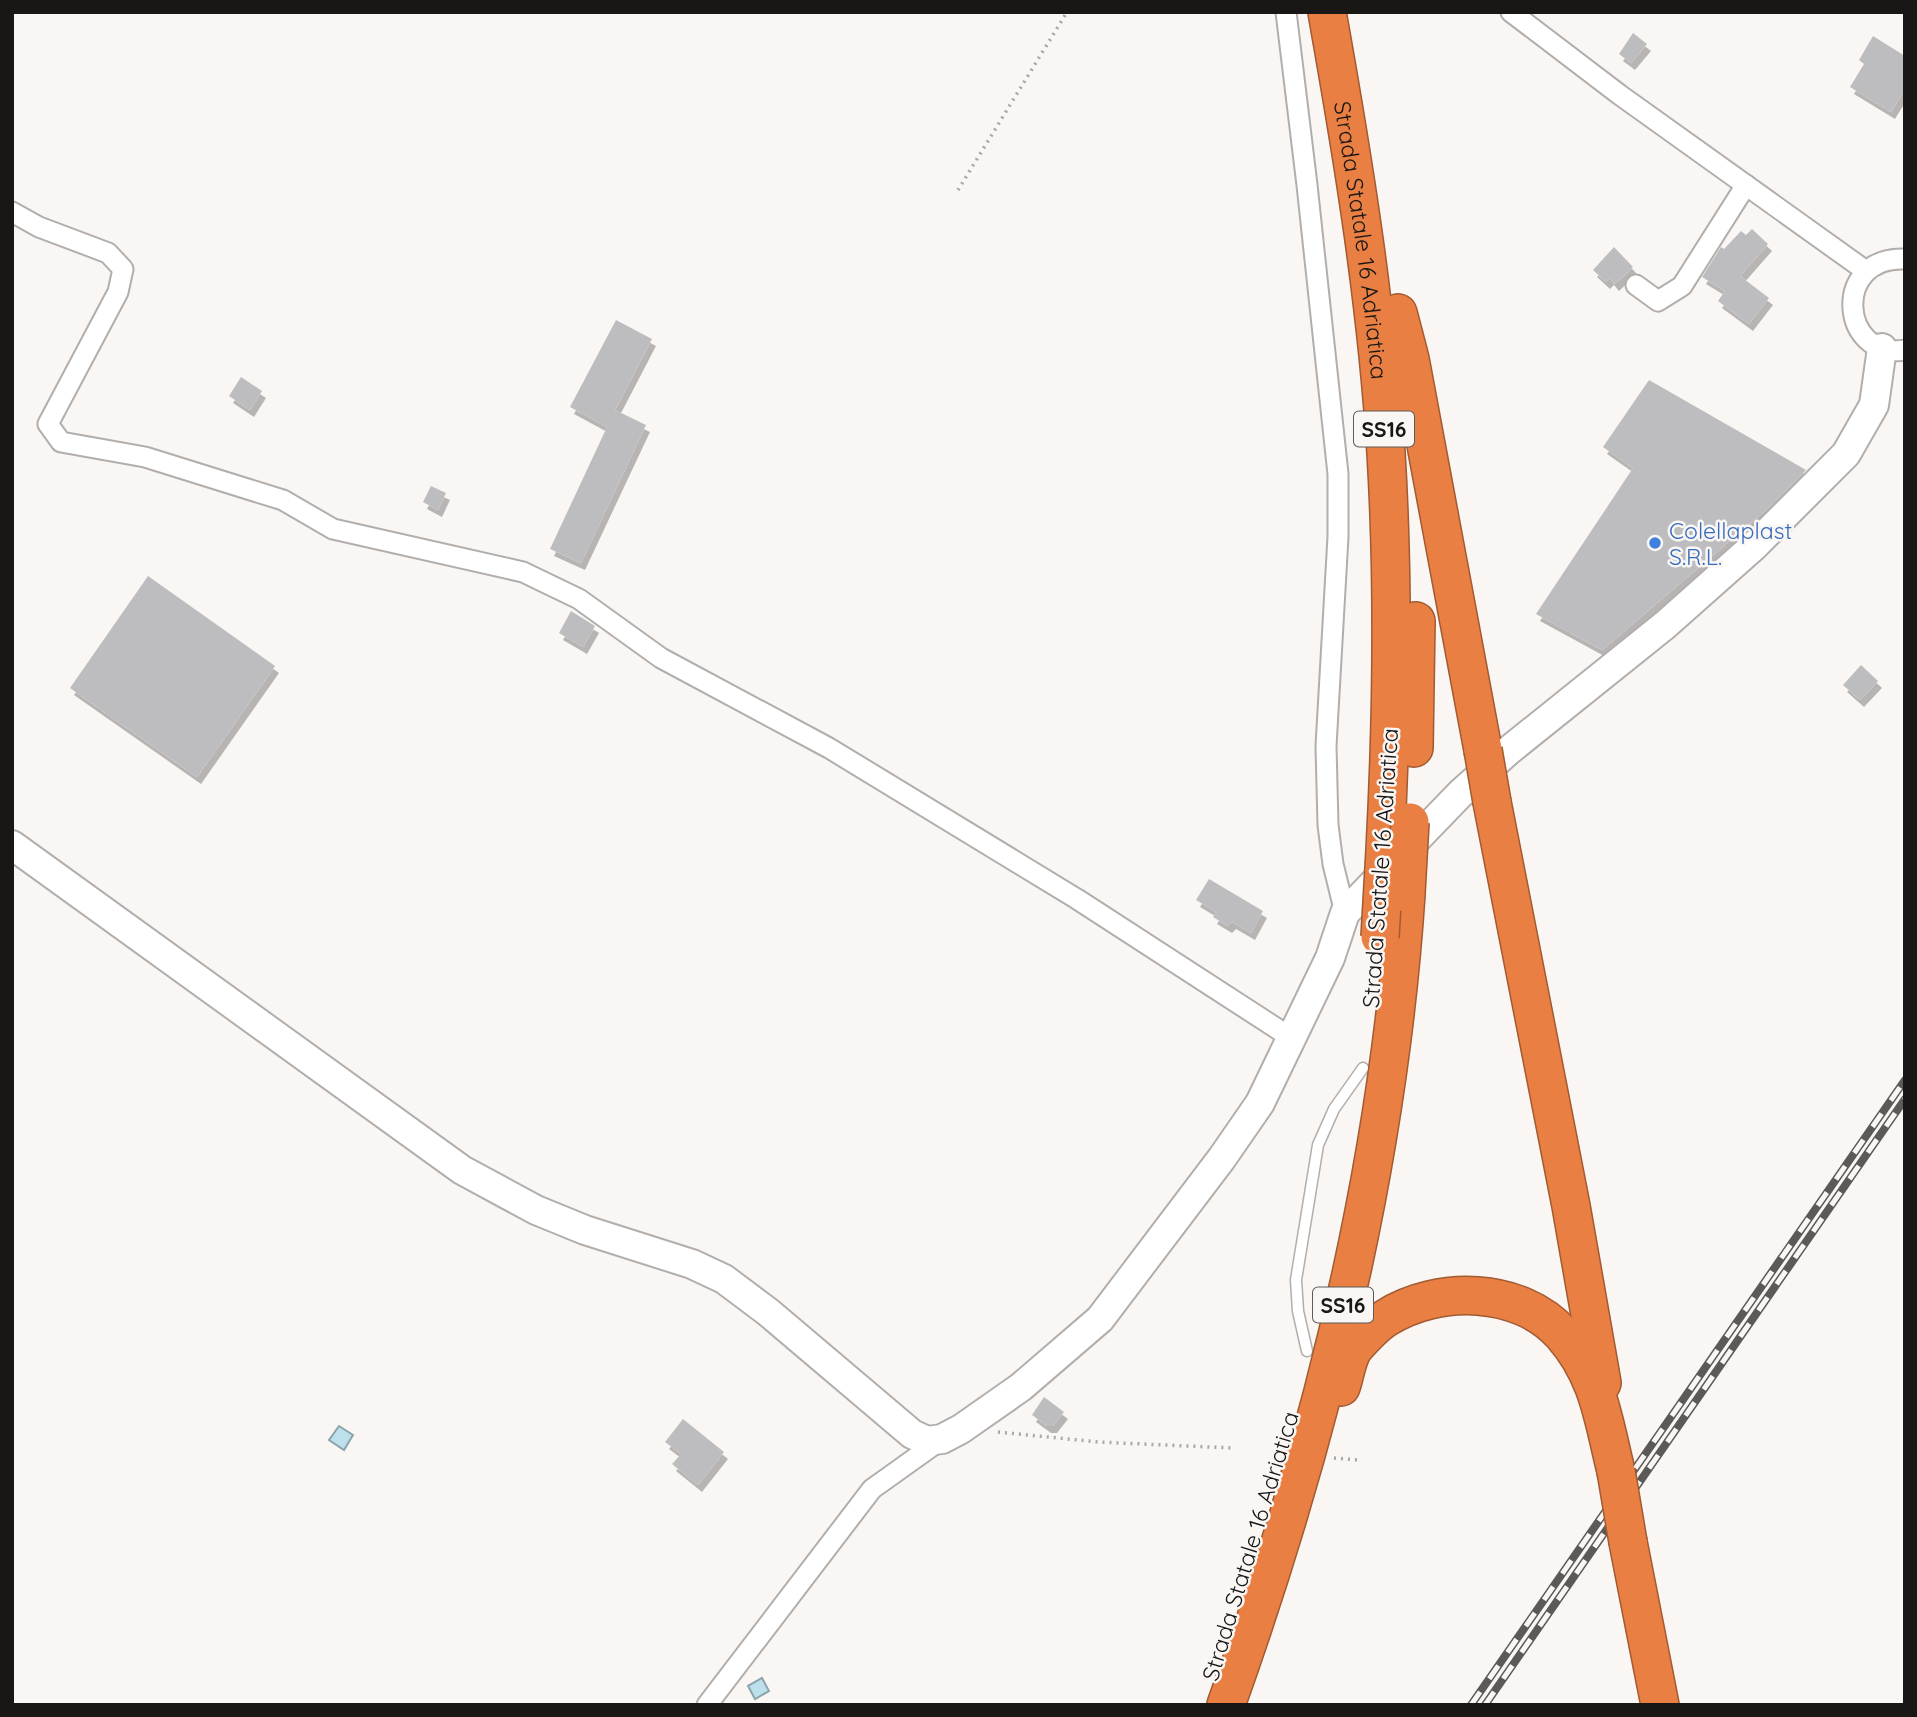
<svg xmlns="http://www.w3.org/2000/svg" width="1917" height="1717" viewBox="0 0 1917 1717" font-family="Quicksand,sans-serif">
<style>
.water{fill:#bde1ec;stroke:#8ca4ac;stroke-width:2}
.building{fill:#bdbdc0;filter:url(#shadow)}
.lines{fill:none;stroke-linecap:round;stroke-linejoin:round}
.lane-casing{stroke:#b2aeac;stroke-width:13}
.street-casing{stroke:#b2aeac;stroke-width:23}
.secondary-casing{stroke:#b2aeac;stroke-width:32}
.highway-casing{stroke:#a05b33;stroke-width:40}
.path{stroke:#a9a6a5;stroke-width:3.5;stroke-dasharray:2 5;stroke-linecap:butt}
.lane{stroke:#fff;stroke-width:10}
.street{stroke:#fff;stroke-width:19}
.secondary{stroke:#fff;stroke-width:28}
.highway{stroke:#e97f42;stroke-width:37}
.rail-casing{stroke:#5c5a59;stroke-width:8}
.rail{stroke:#faf6f4;stroke-width:5;stroke-dasharray:16;stroke-linecap:butt}
.highway-bridge-casing{stroke:#a05b33;stroke-width:40;stroke-linecap:butt}
.highway-bridge{stroke:#e97f42;stroke-width:37}
.shop-dot{fill:#3f7fe0;stroke:#faf6f4;stroke-width:2.5}
.labels{text-anchor:middle;dominant-baseline:central;stroke-width:5;stroke-linejoin:round;paint-order:stroke}
.shield{fill:#faf6f4;stroke:#5c5a59;stroke-width:2}
.shield-label{font-size:21px;font-weight:bold;fill:#181716}
.street-label{font-size:23px;fill:#181716;stroke:#faf6f4}
.shop-label{font-size:23px;fill:#366cbe;stroke:#faf6f4;text-anchor:start}
</style>
<defs>
<filter id="shadow"><feDropShadow dx="4" dy="7" stdDeviation="0" flood-color="#0004"/></filter>
</defs>
<rect width="100%" height="100%" fill="#faf6f4"/>
<g class="water">
<polygon points="339,1426 353,1435 344,1450 329,1440"/>
<polygon points="762,1678 769,1691 755,1699 748,1686"/>
</g>
<g class="building">
<polygon points="1633,33 1647,44 1631,63 1619,54"/>
<polygon points="1873,36 1905,56 1905,89 1891,112 1850,87 1864,64 1859,60"/>
<polygon points="1752,229 1768,244 1740,276 1769,298 1749,324 1718,301 1725,291 1702,277 1721,247 1724,249 1741,231 1746,235"/>
<polygon points="1614,247 1633,267 1615,284 1610,278 1606,282 1593,270"/>
<polygon points="616,320 652,339 615,410 646,425 581,563 550,549 607,427 570,407"/>
<polygon points="241,377 262,391 250,410 229,396"/>
<polygon points="1649,380 1806,470 1774,503 1602,650 1536,614 1633,468 1603,447"/>
<polygon points="431,486 446,493 438,510 423,502"/>
<polygon points="148,576 275,666 197,777 70,688"/>
<polygon points="571,611 595,626 583,647 559,633"/>
<polygon points="1861,665 1878,681 1860,700 1843,685"/>
<polygon points="1209,879 1263,911 1251,933 1232,922 1228,926 1213,917 1216,912 1196,900"/>
<polygon points="1044,1397 1064,1412 1053,1426 1047,1426 1032,1415"/>
<polygon points="683,1419 724,1452 698,1485 672,1464 681,1454 665,1442"/>
</g>
<g class="lines">
<defs>
<polyline id="lane" points="1307,1351 1298,1311 1296,1280 1318,1145 1334,1109 1363,1068"/>
<g id="street">
<polyline points="1286,12 1307,185 1338,474 1338,537 1326,746 1328,825 1333,864 1345,913"/>
<polyline points="1511,12 1620,95 1866,271"/>
<polyline points="12,212 39,227 108,253 123,269 118,292 48,424 61,442 145,457 283,500 333,529 523,572 579,599 661,658 829,748 1077,899 1293,1039"/>
<path d="M1905,259c-74,-3 -65,101 0,91"/>
<polyline points="1636,285 1658,301 1682,286 1746,185"/>
<polyline points="707,1705 872,1489 942,1439"/>
</g>
<polyline id="secondary" points="12,845 462,1170 536,1210 585,1230 692,1264 724,1279 768,1312 912,1434 927,1441 942,1439 961,1429 1021,1387 1100,1319 1222,1158 1260,1103 1330,958 1345,913 1460,794 1508,751 1665,625 1754,546 1846,454 1874,405 1882,348"/>
<g id="highway">
<path id="s1" d="M1327,12c26,146 50,293 59,441 8,132 6,265 -1,397"/>
<polyline points="1398,313 1410,359 1483,750"/>
<polyline points="1414,748 1416,621"/>
<polyline points="1492,802 1571,1206 1602,1383"/>
<path d="M1341,1387c4,-11 6,-30 14,-40 8,-9 20,-22 31,-29 52,-33 134,-31 176,16 37,42 41,85 54,137"/>
<polyline points="1628,1542 1660,1705"/>
<path d="M1226,1705c93,-260 162,-535 180,-811"/>
</g>
</defs>
<use href="#lane" class="lane-casing"/>
<use href="#street" class="street-casing"/>
<use href="#secondary" class="secondary-casing"/>
<use href="#highway" class="highway-casing"/>
<g class="path">
<polyline points="958,190 1067,12"/>
<polyline points="998,1432 1098,1442 1232,1448"/>
<polyline points="1334,1458 1358,1460"/>
</g>
<use href="#lane" class="lane"/>
<use href="#street" class="street"/>
<use href="#secondary" class="secondary"/>
<use href="#highway" class="highway"/>
<defs>
<g id="rail">
<polyline points="1471,1705 1905,1080"/>
<polyline points="1485,1705 1905,1099"/>
</g>
</defs>
<use href="#rail" class="rail-casing"/>
<use href="#rail" class="rail"/>
<defs>
<g id="highway-bridge">
<polyline points="1483,750 1492,802"/>
<polyline points="1406,893 1410,822"/>
<polyline points="1380,937 1385,850"/>
<polyline points="1616,1471 1628,1542"/>
</g>
</defs>
<use href="#highway-bridge" class="highway-bridge-casing"/>
<use href="#highway-bridge" class="highway-bridge"/>
</g>
<circle class="shop-dot" cx="1655" cy="543" r="7"/>
<g class="labels">
<g class="shield">
<rect x="1354" y="411.5" width="60" height="35" rx="5"/>
<rect x="1313" y="1287.5" width="60" height="35" rx="5"/>
</g>
<g class="shield-label">
<text x="1384" y="429">SS16</text>
<text x="1343" y="1305">SS16</text>
</g>
<g class="street-label">
<text stroke="none"><textPath href="#s1" startOffset="231">Strada Statale 16 Adriatica</textPath></text>
<text transform="translate(1380 868) rotate(-86)">Strada Statale 16 Adriatica</text>
<text transform="translate(1250 1546) rotate(-73)">Strada Statale 16 Adriatica</text>
</g>
<g class="shop-label">
<text x="1669" y="530">Colellaplast<tspan x="1669" dy="26">S.R.L.</tspan></text>
</g>
</g>
<rect width="1917" height="1717" fill="none" stroke="#181716" stroke-width="28"/>
</svg>
